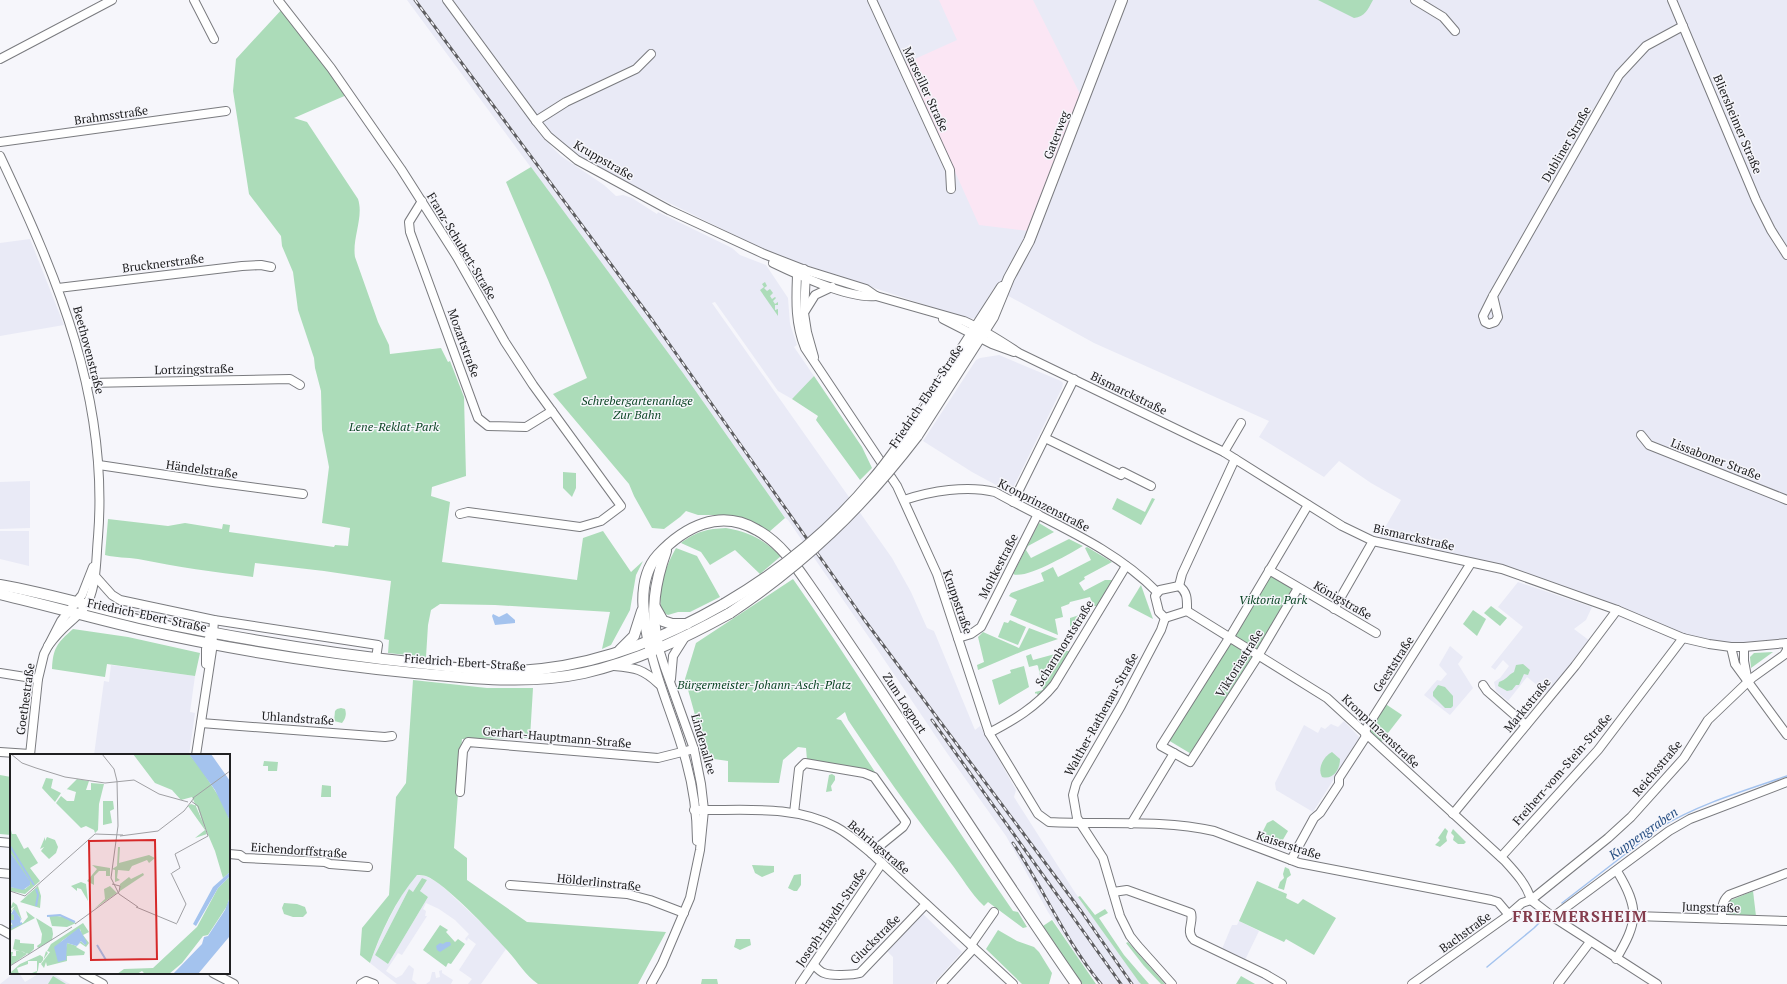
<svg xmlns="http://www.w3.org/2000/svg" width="1787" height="984" viewBox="0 0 1787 984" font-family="'PT Serif',serif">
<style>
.built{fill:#e9eaf6;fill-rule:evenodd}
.industrial{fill:#fbe6f4}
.green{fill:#acdcb9}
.water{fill:#a4c3ee}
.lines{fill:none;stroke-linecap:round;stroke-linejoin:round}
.stream{stroke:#a4c3ee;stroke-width:1.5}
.minor-casing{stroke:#7a7b7f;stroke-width:10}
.major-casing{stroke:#7a7b7f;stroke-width:12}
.minor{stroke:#fff;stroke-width:8}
.major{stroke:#fff;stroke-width:10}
.rail-casing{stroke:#5e5e61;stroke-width:3}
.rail{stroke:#f6f6fb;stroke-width:1.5;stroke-dasharray:4.5;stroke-linecap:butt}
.major-bridge-casing{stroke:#7a7b7f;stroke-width:12;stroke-linecap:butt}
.major-bridge{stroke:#fff;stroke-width:10}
.labels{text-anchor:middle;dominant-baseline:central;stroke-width:3;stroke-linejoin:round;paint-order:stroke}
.street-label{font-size:12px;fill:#202022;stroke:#f6f6fb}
.park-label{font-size:12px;font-style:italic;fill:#0c4525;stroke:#f6f6fb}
.water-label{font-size:13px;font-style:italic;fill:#264e83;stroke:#f6f6fb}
.district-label{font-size:16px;font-weight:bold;letter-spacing:1px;fill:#843c4c;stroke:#f6f6fb}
.inset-river{fill:none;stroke:#a4c3ee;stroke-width:2}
.inset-road{fill:none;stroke:#a0a0a4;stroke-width:1}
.view{fill:#d62828;fill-opacity:0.15;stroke:#d62828;stroke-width:2}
.inset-edge{fill:none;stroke:#202022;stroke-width:2}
</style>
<rect width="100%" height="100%" fill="#f6f6fb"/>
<g class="built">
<polygon points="407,0 1787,0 1787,641 1731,647 1709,644 1502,569 1376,543 1401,500 1371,483 1339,461 1324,477 1259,437 1269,421 1094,343 994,288 976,318 967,319 773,254 549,144 561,156 604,185 616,196 623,195 632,198 657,214 658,212 732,248 740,255 766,265 788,298 790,324 797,345 794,347 814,376 792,399 778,391 715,302 712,303 892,558 911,592 927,628 934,631 975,730 980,726 1016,790 1014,797 1074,891 1141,984 1098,984 1078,957 1048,912 1006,836 947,753 877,649 788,520 785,518 683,373"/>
<polygon points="30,239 64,325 0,336 0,243"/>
<polygon points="999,355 1061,381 1063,383 1062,388 1012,490 1009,492 972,472 923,441 976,360 980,358"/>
<polygon points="30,481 30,528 0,529 0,482"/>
<polygon points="0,531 29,531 29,566 0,559"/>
<polygon points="1518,582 1592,607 1586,620 1574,629 1590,641 1548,694 1527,677 1508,701 1496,691 1494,682 1500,678 1509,666 1503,660 1495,670 1491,667 1523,627 1498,607"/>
<polygon points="1450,646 1463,657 1458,664 1473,688 1450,715 1424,695 1437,680 1441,681 1447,674 1439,665"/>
<polygon points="111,665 195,676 190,712 195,713 189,755 94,755 104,681 109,682"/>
<polygon points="1344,721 1360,738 1313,812 1276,790 1275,783 1304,725 1318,733 1321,727 1325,729 1331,724 1338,727"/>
<path d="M417,875l9,1 14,8 49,46 17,19 -25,35h-13l4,-5 -13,-9 17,-26 -8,-6 -1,3 -2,-2 4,-5 -14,-14 -16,-11 -13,-6 -3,6 3,2 -1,5h2l-25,39 -4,-2 -12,18 10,7 6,-3 7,-10 5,4 -2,11 5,4h-20l-27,-21 11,-28 11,-22 12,-22 10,-14zM422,878l5,2 -7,11 8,6 -40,67 -13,-9 34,-66 4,3z"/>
<polygon points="922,913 962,952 933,984 893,984 893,957 886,950"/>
<polygon points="1239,921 1259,931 1245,960 1222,949 1232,925 1237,925"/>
<polygon points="442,970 442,973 453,980 451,984 426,984 430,981 432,972 435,972 436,978 440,977 439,971"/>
<polygon points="14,973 19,973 25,982 40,973 51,973 70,984 0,984"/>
</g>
<polygon class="industrial" points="939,0 1033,0 1081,96 1029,231 979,225 906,63 957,40"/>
<g class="green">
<path d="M1318,0h55c-5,9 -8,17 -19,18z"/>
<path d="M284,7l65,87 -55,24 13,4 51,77c6,18 -6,39 -3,58l23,65 11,23 1,9 51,-6 7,14 2,-1 14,36 2,79 -34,11 -1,9 19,6 -8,60 135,18 6,-42 20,-7 28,41 12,-11 -7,14 -6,35 -19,35 -9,4 8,-37 -115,-7 -55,-1 -9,6 -3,15 -2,32 -38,-4 1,-13 -5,-1 7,-58 -67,-10 -69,-8 -2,14c-38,-5 -76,-10 -115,-18 -11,-2 -22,-1 -33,-4l3,-36 60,7 17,-3 37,6 1,-5 7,1 -1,7 105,15 1,-2 13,1 2,-18 -28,-5 7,-56 -7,-37 -1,-39 -6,-23 -1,-10 -16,-48 -5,-38 -11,-26 -1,-10 -32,-42 -16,-103 3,-32z"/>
<polygon points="531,167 683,373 785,518 769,532 752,522 732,515 698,515 686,511 680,517 664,529 652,528 634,496 629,484 553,394 587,378 548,280 506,182"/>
<polygon points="765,282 767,286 764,288 767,291 770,289 773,293 770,296 772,299 775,297 776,298 773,301 775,304 778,302 778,305 775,305 775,310 778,309 778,316 760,290 764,287 762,284"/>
<polygon points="814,376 862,447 872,468 860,480 816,420 818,416 792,399"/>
<polygon points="563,472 576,473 576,488 572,497 563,488"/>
<polygon points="1117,498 1145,512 1152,498 1155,499 1141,525 1112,509"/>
<path d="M1039,523l15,9 -26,14 -2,4 5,8 38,-19 14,7c-12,7 -58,34 -70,28z"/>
<path d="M726,528c26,5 36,11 55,28l-21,18 -25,-24 -25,15 -9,-13 -20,-9c16,-12 26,-14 45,-15z"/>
<polygon points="1087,547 1112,562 1084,577 1085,579 1079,583 1084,591 1105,580 1113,580 1097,606 1093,606 1090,597 1070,602 1069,604 1061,607 1063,617 1055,619 1058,635 1010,615 1017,600 1009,596 1011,593 1044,581 1041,573 1053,567 1058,577 1091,560 1085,548"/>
<path d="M676,548l21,8 23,41 -30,15h-12l-10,3 -6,-3c-5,-23 3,-44 14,-64z"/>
<polygon points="1270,575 1296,590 1193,755 1168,740"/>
<path d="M793,579c76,109 144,223 220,332l5,1 9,15 -4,1 -35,-26 -4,4c-14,-13 -22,-29 -34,-44 -36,-46 -69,-93 -102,-142l-3,-8 -9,7 5,1 34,52 -68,-12 -1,-12 -8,-1 -15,13 -4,23 -51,-1v-21l-21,-3 -22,-79 11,-36z"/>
<polygon points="1141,585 1153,619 1128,606"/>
<polygon points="1491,606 1507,618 1500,626 1484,613"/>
<polygon points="1473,610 1486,619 1477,636 1463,624"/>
<polygon points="1089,612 1076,634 1070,626 1070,618"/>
<polygon points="1010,620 1026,627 1018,645 998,637 1004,622 1008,623"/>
<polygon points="1029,628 1058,639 1023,651 978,670 977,665 984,662 978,637 983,632 1019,648"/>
<path d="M73,629l55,8 72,16 -5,23 -88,-12 -2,13 -53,-8c1,-21 5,-26 21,-40z"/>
<polygon points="1066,651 1070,651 1051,682 1039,696 1036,693 1035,694 1035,692 1043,690 1038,666 1037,665 1029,667 1026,656 1031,654 1033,660"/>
<polygon points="1773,652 1751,668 1750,657 1754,653"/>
<path d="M1523,664l7,6 -2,5 -4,-1 -5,11h-3l-4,5 -5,1 -9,-5 1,-4c7,-2 9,-7 15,-10l2,-7z"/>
<polygon points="1024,666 1029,687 999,705 992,680 1011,673 1010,670"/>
<path d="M413,680l74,8h46l-3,50 -68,1 -8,109 13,10v22l60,42 139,10 -28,52h-100c-14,-10 -21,-24 -33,-36 -15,-17 -60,-65 -79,-72 -3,-1 -6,-1 -9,-1 -22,26 -36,57 -47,88l-10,-8 2,-27 27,-33 7,-98 10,-14z"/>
<polygon points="1438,685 1445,687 1453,696 1453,706 1451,708 1445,708 1433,696 1433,692"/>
<polygon points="1384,703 1402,715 1381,742 1368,731"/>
<path d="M341,708l4,1c2,6 0,10 -3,14l-8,-2 1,-10 2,-2z"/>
<path d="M1332,752l8,7c0,11 -7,21 -18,18 -5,-9 2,-21 10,-25z"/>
<polygon points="264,761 278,762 277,771 268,771 268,766 263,766"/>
<polygon points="832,774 835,776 835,780 831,786 832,791 826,792 829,775"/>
<polygon points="0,775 11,777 11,835 0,834"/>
<polygon points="322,785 331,786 331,797 321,797"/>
<polygon points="1273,820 1288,831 1281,843 1260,837 1267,823"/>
<polygon points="1445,828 1448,831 1446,837 1447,841 1440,847 1435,845 1440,840 1438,838"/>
<polygon points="1453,829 1466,842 1464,844 1458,844 1453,840 1454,836 1451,833"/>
<polygon points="752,865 774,866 774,872 762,877 755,873"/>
<polygon points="1285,867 1289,869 1291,875 1287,878 1284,890 1278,888 1280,882 1284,878 1283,874"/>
<polygon points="801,874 801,885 797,891 794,891 788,888 794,875"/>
<polygon points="422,878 427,880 420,891 428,897 388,964 375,955 409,889 413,892"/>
<polygon points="1257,881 1287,894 1286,898 1298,904 1303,899 1336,918 1314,955 1286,939 1284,942 1239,921"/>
<polygon points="1753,891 1756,916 1726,915 1727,904 1729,901"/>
<polygon points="1080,896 1095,915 1105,909 1108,913 1099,918 1124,955 1149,984 1141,984 1139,982 1078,897"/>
<polygon points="284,903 297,904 305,907 307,913 303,917 293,917 284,914 282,908"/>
<polygon points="1052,920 1096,984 1082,984 1043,926"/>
<polygon points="440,925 448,930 446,932 455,942 458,939 465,944 451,964 448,963 446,967 423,950"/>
<polygon points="998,930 1017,941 1034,947 1039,952 1052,973 1049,984 1022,984 986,949"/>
<polygon points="736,939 750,939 751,945 740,950 734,947"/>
<polygon points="1128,942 1165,984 1161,984 1144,966 1126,943"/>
<polygon points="53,976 66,984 48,984"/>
<polygon points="1241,976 1255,984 1236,984"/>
<polygon points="702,979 717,979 718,984 701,984"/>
</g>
<g class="water">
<polygon points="507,613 515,620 515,623 495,625 492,616 493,614 499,617"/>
<polygon points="446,942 450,942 451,945 440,952 437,950 436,946 440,943 443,944"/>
</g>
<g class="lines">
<g class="stream">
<path d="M1562,903l97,-75c40,-24 84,-37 128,-52"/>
<polyline points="1487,967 1534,928 1541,921"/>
</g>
<defs>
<g id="minor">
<polyline points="194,0 214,39"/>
<polyline points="278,0 331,68 401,169 457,257 505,342 533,385 621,506 601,521 580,527 468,512 460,514"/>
<path d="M447,0l89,121 12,15 29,24 92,50 95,44 41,16 61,19 10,7 88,25c20,9 37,20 55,32l205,99 118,74 31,15 129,28 115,41 66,28 26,6 22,3h13l43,-4"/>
<polyline points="872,0 950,170 951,189"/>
<polyline points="1415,0 1443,17 1455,31"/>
<polyline points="1672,0 1756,200 1771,230 1787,255"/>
<polyline points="0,59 112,0"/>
<polyline points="536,121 566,102 636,69 651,54"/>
<polyline points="0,142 226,111"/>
<path d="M0,156c58,123 109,242 98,381 -2,21 -1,45 -10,65 -5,10 -12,14 -20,22 -8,7 -14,14 -20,22"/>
<polyline points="422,201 409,222 410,232 478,418 488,426 526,427 552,411"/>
<path d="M773,263c25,12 76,36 103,33"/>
<path d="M804,269l-7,6c-1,26 -2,48 8,73l92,138 40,88 52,159 49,81 11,8c54,3 111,-3 165,9l85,32 192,37 7,2 11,13"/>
<polyline points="806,272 804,313 807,332 814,357"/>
<polyline points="58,288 242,266 261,265 271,267"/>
<polyline points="1493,296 1498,317 1495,322 1489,324 1485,322 1483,316 1493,296 1619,75 1646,46 1683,26"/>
<polyline points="805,311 815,295 832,287"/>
<polyline points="943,319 992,344 1014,352"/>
<polyline points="87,383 290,379 300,385"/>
<polyline points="1641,435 1649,445 1787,500"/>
<polyline points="1045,438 1121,475 1123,472 1151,486"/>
<polyline points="1224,452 1241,423"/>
<polyline points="99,465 213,482 303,494"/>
<path d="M904,500c27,-9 63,-15 91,-8 55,31 117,54 162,100"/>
<polyline points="1013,502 1074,379"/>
<polyline points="1269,570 1376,633"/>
<polyline points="95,576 112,595 120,600 214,620 378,645 376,658"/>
<polyline points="1179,586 1182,574 1235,459"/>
<polyline points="1298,588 1258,656 1190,762 1161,746 1231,635 1308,505"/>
<polyline points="1334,609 1373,541"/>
<path d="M1187,611l140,87 178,163c11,12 22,24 26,39"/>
<polyline points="1165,618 1161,630 1121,706 1076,784 1073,795 1077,818 1103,858 1120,916 1130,936 1138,946 1172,984"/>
<path d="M1165,618l-6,-6 -4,-16 5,-6 19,-4c9,6 8,15 8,25"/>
<polyline points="1165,618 1187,611"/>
<polyline points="958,638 971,634 981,627 1038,514"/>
<polyline points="1731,647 1735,664 1787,735"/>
<polyline points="1744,647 1744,661 1747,677"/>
<path d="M651,652c8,34 22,65 32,99 9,29 14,60 14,90"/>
<polyline points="206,664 206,649 209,638"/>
<path d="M614,666c22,2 29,3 45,18"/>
<polyline points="0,673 38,679"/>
<polyline points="671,679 673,656 685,637"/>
<polyline points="1483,685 1487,691 1526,725"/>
<polyline points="201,723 385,737 392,736"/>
<path d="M989,733c25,-13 47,-26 65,-48l72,-119"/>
<polyline points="0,752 30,754"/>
<polyline points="30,755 38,679 44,654 61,621 82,595 93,567"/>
<polyline points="196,755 212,650 214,620"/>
<polyline points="460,792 463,751 468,742 658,758 694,749"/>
<path d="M694,810c47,1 100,-6 142,17 13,7 24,17 35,26l142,131"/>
<polyline points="794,813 799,769 805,763 864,773 874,777 906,822 903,827 871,853"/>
<polyline points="1453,814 1575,666 1617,610"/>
<polyline points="1131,824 1174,753"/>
<polyline points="0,842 11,843"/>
<polyline points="229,854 240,855 244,858 325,862 330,864 368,867"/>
<polyline points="1501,857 1598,750 1683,638"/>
<polyline points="1291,860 1314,818 1320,813 1339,784 1339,778 1365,738 1366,729 1374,716 1471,563"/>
<polyline points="0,873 11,874"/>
<polyline points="510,885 627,894 650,900 684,913"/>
<path d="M1113,892l14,-2 64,23c3,10 -6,18 3,27l71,34 17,10"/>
<polyline points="1531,900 1553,917 1657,984"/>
<polyline points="1635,916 1787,921"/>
<polyline points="1553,917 1669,831 1690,819 1787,782"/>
<path d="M1722,919c0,-10 -1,-17 7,-24l58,-22"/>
<polyline points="0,929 11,935"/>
<polyline points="971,945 994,912"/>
<path d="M1616,959c22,-37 24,-50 1,-88"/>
<path d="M814,965c3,3 6,7 10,8 7,3 29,2 36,0l66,-69"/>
<polyline points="83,973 103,984"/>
<polyline points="213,973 234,984"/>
<polyline points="361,984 366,981 374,984"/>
<polyline points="651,984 662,964 690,898 700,850 704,810 701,784 694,749 665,668 659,649"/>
<polyline points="800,984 882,863"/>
<polyline points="941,984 974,948"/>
<polyline points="1412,984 1506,917 1522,903 1531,900 1608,838 1631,817 1684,758 1708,720 1752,678 1784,655 1787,650 1787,643"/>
<polyline points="1558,984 1590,942"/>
</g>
<g id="major">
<polyline points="909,431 1002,287"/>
<polyline points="917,436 993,317 1009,278 1029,241 1122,0"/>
<path d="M0,585c52,9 102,25 153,36 88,18 177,33 266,42 40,4 83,11 123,6 67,-8 124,-32 182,-65"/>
<path d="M0,594c46,11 93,24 139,35 89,20 185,35 276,44 56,5 113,12 169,0 52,-12 99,-34 146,-60"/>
<polyline points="655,607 663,621 672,624 687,624"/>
<path d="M658,645c-8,-33 -3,-63 8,-94"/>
<polyline points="620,650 634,636 642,611"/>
<path d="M651,652c-7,-29 -16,-72 7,-97 26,-28 62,-47 99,-25 27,15 42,41 59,65 16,24 32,47 48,71 71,106 139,213 212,318"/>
</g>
</defs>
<use href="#minor" class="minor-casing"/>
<use href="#major" class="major-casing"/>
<use href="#minor" class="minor"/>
<use href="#major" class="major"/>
<defs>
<g id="rail">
<polyline points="415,0 653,321 863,618 1081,911 1132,984"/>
<polyline points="932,720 1121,984"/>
<path d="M1013,843c31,46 52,98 88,141"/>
</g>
</defs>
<use href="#rail" class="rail-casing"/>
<use href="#rail" class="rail"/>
<defs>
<g id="major-bridge">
<path d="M724,604c57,-33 108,-75 150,-126 13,-15 24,-31 35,-47"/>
<path d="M730,613c75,-50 132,-105 187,-177"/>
</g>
</defs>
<use href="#major-bridge" class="major-bridge-casing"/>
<use href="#major-bridge" class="major-bridge"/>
</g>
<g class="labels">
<g class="street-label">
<text transform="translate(926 89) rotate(65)">Marseiller Straße</text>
<text transform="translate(111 115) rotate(-8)">Brahmsstraße</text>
<text transform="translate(1738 124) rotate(67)">Bliersheimer Straße</text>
<text transform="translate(1056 135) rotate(-69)">Gaterweg</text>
<text transform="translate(1566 144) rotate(-60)">Dubliner Straße</text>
<text transform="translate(604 160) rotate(30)">Kruppstraße</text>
<text transform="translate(462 246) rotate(59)">Franz-Schubert-Straße</text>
<text transform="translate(163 263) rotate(-7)">Brucknerstraße</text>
<text transform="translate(464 343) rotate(70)">Mozartstraße</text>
<text transform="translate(89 350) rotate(75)">Beethovenstraße</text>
<text transform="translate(194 369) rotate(-1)">Lortzingstraße</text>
<text transform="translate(1129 393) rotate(26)">Bismarckstraße</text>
<text transform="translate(926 396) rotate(-56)">Friedrich-Ebert-Straße</text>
<text transform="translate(1716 459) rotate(21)">Lissaboner Straße</text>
<text transform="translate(202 469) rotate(8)">Händelstraße</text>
<text transform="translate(1044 505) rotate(27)">Kronprinzenstraße</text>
<text transform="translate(1414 537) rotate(13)">Bismarckstraße</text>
<text transform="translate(998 566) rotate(-63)">Moltkestraße</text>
<text transform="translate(1343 600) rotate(30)">Königstraße</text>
<text transform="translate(958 602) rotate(71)">Kruppstraße</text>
<text transform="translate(147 615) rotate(12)">Friedrich-Ebert-Straße</text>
<text transform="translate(1064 643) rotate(-58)">Scharnhorststraße</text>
<text transform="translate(465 662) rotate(4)">Friedrich-Ebert-Straße</text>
<text transform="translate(1239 663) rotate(-58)">Viktoriastraße</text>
<text transform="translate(1393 664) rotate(-57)">Geeststraße</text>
<text transform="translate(25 699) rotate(-82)">Goethestraße</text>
<text transform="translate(905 703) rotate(57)">Zum Logport</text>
<text transform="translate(1527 705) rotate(-51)">Marktstraße</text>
<text transform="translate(1101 714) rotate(-61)">Walther-Rathenau-Straße</text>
<text transform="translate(298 718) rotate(4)">Uhlandstraße</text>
<text transform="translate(1381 731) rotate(43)">Kronprinzenstraße</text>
<text transform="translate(557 737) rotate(5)">Gerhart-Hauptmann-Straße</text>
<text transform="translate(704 744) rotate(74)">Lindenallee</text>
<text transform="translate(1657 768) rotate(-50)">Reichsstraße</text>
<text transform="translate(1562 769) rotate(-49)">Freiherr-vom-Stein-Straße</text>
<text transform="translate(1289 845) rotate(18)">Kaiserstraße</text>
<text transform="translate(879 847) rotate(40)">Behringstraße</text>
<text transform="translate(299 850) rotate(4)">Eichendorffstraße</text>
<text transform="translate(599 882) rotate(6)">Hölderlinstraße</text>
<text transform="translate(1711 907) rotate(2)">Jungstraße</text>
<text transform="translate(831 917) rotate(-56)">Joseph-Haydn-Straße</text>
<text transform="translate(1465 932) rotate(-36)">Bachstraße</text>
<text transform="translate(875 939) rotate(-45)">Gluckstraße</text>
</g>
<g class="park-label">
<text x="637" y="400">Schrebergartenanlage<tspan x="637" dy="14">Zur Bahn</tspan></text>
<text x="394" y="426">Lene-Reklat-Park</text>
<text x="1273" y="599">Viktoria Park</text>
<text x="764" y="684">Bürgermeister-Johann-Asch-Platz</text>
</g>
<g class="water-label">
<text transform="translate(1643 833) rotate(-35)">Kuppengraben</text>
</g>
<g class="district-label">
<text x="1580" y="916">FRIEMERSHEIM</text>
</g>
</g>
<g transform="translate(10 754)">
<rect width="220" height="220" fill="#f6f6fb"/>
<path d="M123,0h56l12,15 22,34 7,18v51l-7,6 -8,-27 -23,-54 -11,3 -9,-10 -17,-7zM36,24l7,1 -2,9 10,5 -6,9 -13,-14zM67,25l12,2 -3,9h5v-7l13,1 -5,20 -1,26 -3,3 -1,-3 -8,-4 -5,2 -25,-25 5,-7 6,5h7l2,-9 -9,-3 -4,4zM93,47h10l1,8 -4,2 2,12 -9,2zM181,50l6,2 10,28 -12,4 10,-8 -17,-24zM0,72l2,8h4l8,15 4,-2 10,16 -8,5 10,13 -15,13 -15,-3v-4l15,2 5,-4 -20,-33zM35,83v4l2,-4 8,3 3,7 -2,6 -7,6 -8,-8 3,-4 -4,2zM108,93h2l-1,16 30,-8 6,3 -6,5 -2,-3 -15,6 -3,5 -11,-1 -1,8 3,2 -5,2v-12l-3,-1 5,-3zM82,111l18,3v8h-4v-5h-7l-5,5v9l-7,-4 10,-12zM133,119l1,2 -24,16v-7l9,-7 2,2zM220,122v20l-3,10 -19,29 -5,1 -21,27 -13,11h-24l-3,-3 -5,3h-20l7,-5 29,-1 44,-41 21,-39zM71,128l5,2 2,17 -7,-12 -4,-1v3l-6,-5zM31,129l-3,3 3,10 -1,12 -20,-6zM100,132l7,7 -23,16 11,-10 -1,-10zM3,148l4,3 5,15 -9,-11 -2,4 3,2v5h-4v-8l5,-6 -5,3zM16,157l9,7 -25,13v-6l13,-2 5,-6zM39,161l16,2 11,6 -9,4 -15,-1zM26,164l16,10 1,6 -1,6 -14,8 -1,-2 4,-3 1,-9zM73,169l6,9 -6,3 6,8 -3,4 -6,-4 -4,4 9,5 -1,3 -17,1v5l-20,5 -1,-4 -2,6 -3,-4 9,-12 -3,-1 4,-7zM70,175l5,16 -4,-4 -4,5 -10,-3 -2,10h-8l-2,-5 8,-8zM5,185l5,1v3l14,1v5l-5,5 -16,-5zM3,196l11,2 3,2 -17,12v-14h3l-1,4h4v-5zM36,197l2,2 -7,10h-2l-1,7 -2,4 -4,-1 5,-2v-10h-9v3l-11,4 2,6 -9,-1 10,-9 20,-9 3,2v4z" fill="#acdcb9" fill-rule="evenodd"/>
<path d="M179,0h22l19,27v40l-15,-31zM0,98l20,29v4l-7,5 -13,-3zM220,118v4l-12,12 -22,38 -3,-2 20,-37zM220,143l-1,40 -31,37h-25l29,-30 2,-7 4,-1 17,-26zM4,155l7,10 -1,4 -7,3 -3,-6h4v-5l-3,-1zM69,174l8,15 -2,2 -4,-4 -4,5 -10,-3 -1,17 -8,2 -4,-15z" fill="#a4c3ee"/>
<path class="inset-river" d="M0,92l24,39M26,152l2,-11 -2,-6M37,162l13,-1 15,7M0,174l12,-5M87,191l9,15"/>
<path class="inset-road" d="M1,0l11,9 14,5M92,0l12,15 3,12 1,45 -7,52 8,16 19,13M26,14l29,9 40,6 29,-3 25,14 29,8M183,44l37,-27M110,82l38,-5 26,-20 10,-13M161,119l15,31 -9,19M162,119l8,-5 -5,-14 33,-18 -10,-30 -7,-5M0,137l15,5 70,-62 28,1M126,153l41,17M65,170l44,-32 1,-6 -8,-2M0,212l62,-39"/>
<path class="view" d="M145,86l2,119 -66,1 -2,-119z"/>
<rect width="220" height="220" class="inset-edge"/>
</g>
</svg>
